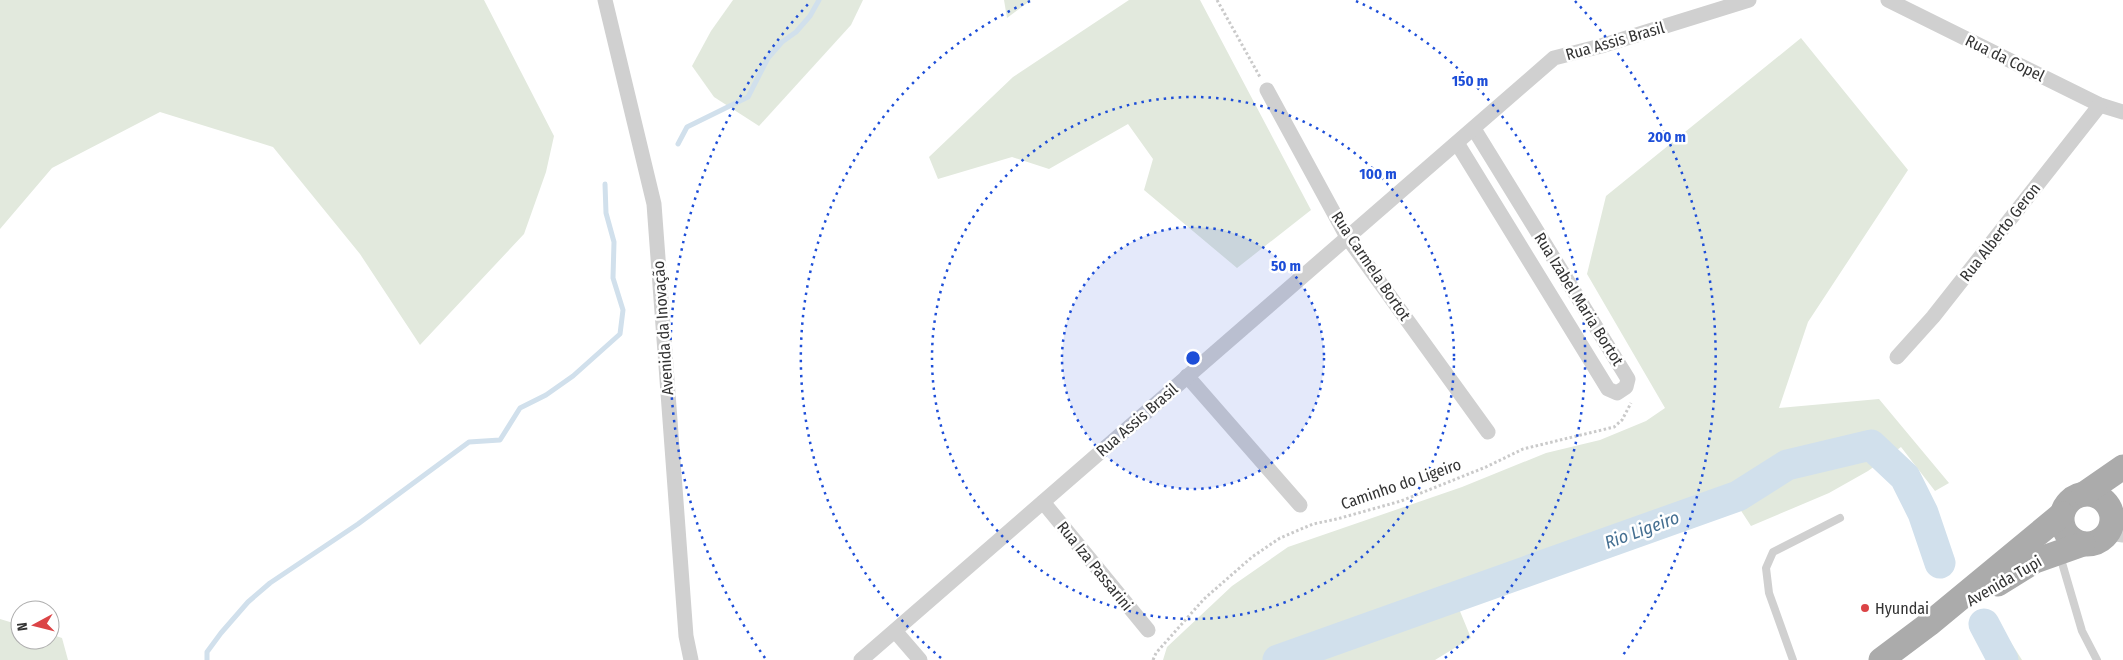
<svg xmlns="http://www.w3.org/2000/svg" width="2123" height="660" viewBox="0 0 2123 660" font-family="'Fira Sans Condensed',sans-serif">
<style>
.green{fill:#e2e9dd}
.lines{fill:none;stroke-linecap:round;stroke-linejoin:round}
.stream{stroke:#d1e0ec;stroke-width:5}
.river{stroke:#d1e0ec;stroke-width:31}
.path{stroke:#cacaca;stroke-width:3;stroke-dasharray:2.5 2.5;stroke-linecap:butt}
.lane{stroke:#d0d0d0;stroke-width:8}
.street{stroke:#d0d0d0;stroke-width:15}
.primary{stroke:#ababab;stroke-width:25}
.ring{fill:none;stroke:#1d4ed8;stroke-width:2.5;stroke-dasharray:2.5 5}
.poi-dot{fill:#db4446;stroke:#fff;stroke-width:2}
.labels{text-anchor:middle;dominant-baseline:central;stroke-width:5;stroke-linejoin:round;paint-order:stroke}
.street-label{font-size:16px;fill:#333;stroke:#fff}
.poi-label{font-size:16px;fill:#333;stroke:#fff;text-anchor:start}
.water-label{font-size:18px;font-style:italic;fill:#456f91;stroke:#fff}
.centre{fill:#1d4ed8;stroke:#fff;stroke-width:2.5}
.ring-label{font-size:15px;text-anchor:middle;font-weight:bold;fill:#1d4ed8;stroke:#fff;stroke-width:5;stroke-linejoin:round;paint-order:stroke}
</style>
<rect width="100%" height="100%" fill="#fff"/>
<g class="green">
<polygon points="0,0 484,0 554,136 546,172 524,234 420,345 360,254 273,147 160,112 52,168 0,229"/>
<polygon points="733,0 863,0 851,25 759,126 714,97 692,66 711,31"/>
<polygon points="1004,0 1031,0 1007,18"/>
<polygon points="1129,0 1200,0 1311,210 1237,268 1144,190 1153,159 1128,124 1049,169 1012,157 938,179 929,157 1013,77"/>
<polygon points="1801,38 1908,170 1808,322 1779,408 1879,399 1949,483 1935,491 1901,447 1868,471 1829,493 1751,526 1736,503 1457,604 1471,638 1435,660 1163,660 1167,647 1232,586 1288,547 1462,487 1546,453 1600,440 1646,421 1665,408 1587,274 1606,196"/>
<polygon points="0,619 20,625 20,640 50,640 50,634 62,638 68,660 0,660"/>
<polygon points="1996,619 2022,660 1989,660 1973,632"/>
</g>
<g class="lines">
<g class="stream">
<polyline points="678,144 687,127 748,97 768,58 782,42 796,32 810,16 819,0"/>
<polyline points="207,660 207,652 221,633 248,602 270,583 358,524 469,442 500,440 520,408 546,395 573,376 620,334 623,310 613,278 614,242 606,213 605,184"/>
</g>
<g class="river">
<polyline points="1984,624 2003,660"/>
<polyline points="1278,660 1738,496 1787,465 1871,445 1905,477 1923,513 1940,563"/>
</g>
<g class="path">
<polyline points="1217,0 1260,77"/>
<polyline points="1153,660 1156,653 1204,599 1252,557 1280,538 1313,524 1337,519 1401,501 1486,467 1523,449 1614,427 1622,420 1631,403"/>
</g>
<g class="lane">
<polyline points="2060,556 2082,631 2097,660"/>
<polyline points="1793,660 1769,593 1766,568 1773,552 1840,518"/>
</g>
<g class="street">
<polyline points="605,0 654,204 686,636 691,660"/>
<polyline points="1888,0 2100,105 2123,112"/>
<polyline points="1267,90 1347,237 1488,432"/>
<polyline points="1457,143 1608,389 1617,393 1626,387 1628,379 1474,129"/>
<polyline points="1897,357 1933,317 2100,105"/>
<polyline points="1187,376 1300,505"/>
<polyline points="1043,502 1148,630"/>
<polyline points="2109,533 2123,535"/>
<polyline points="895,631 920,660"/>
<polyline points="861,660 1554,58 1601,46 1749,0"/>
</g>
<g class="primary">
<circle cx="2087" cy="519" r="25"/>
<polyline points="2084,494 2123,467"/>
<polyline points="1998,584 2035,561 2083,544"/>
<polyline points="1881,660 1929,624 2062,514"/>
</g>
</g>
<circle cx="1193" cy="358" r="131" fill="#1d4ed8" fill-opacity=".12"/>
<g class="ring">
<circle cx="1193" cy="358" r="131"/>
<circle cx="1193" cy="358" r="261"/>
<path d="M941 658A392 392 0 0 1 1030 1M1356 1A392 392 0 0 1 1445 658"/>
<path d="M765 658A523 523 0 0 1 811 1M1575 1A523 523 0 0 1 1621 658"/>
</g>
<circle class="poi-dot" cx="1865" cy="608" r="5"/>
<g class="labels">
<g class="street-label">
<text transform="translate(1615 41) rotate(-16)">Rua Assis Brasil</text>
<text transform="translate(2005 58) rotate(26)">Rua da Copel</text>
<text transform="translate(2000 232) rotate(-52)">Rua Alberto Geron</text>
<text transform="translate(1371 266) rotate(56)">Rua Carmela Bortot</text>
<text transform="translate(1579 299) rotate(58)">Rua Izabel Maria Bortot</text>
<text transform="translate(663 328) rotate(-94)">Avenida da Inovação</text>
<text transform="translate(1137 420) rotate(-41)">Rua Assis Brasil</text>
<text transform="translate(1401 484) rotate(-19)">Caminho do Ligeiro</text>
<text transform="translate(1095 566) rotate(51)">Rua Iza Passarini</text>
<text transform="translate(2004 581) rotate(-30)">Avenida Tupi</text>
</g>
<g class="poi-label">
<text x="1875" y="608">Hyundai</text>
</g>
<g class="water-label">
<text transform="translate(1642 530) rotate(-20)">Rio Ligeiro</text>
</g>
</g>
<circle cx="1193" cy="358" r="8" class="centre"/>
<g class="ring-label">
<text x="1470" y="86">150 m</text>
<text x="1667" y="142">200 m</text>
<text x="1378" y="179">100 m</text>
<text x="1286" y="271">50 m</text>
</g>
<g transform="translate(35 625) rotate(263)"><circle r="24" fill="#ffffff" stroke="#adadad"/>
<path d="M0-4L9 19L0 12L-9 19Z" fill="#db4446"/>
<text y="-8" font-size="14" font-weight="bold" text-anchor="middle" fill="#333333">N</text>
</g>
</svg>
